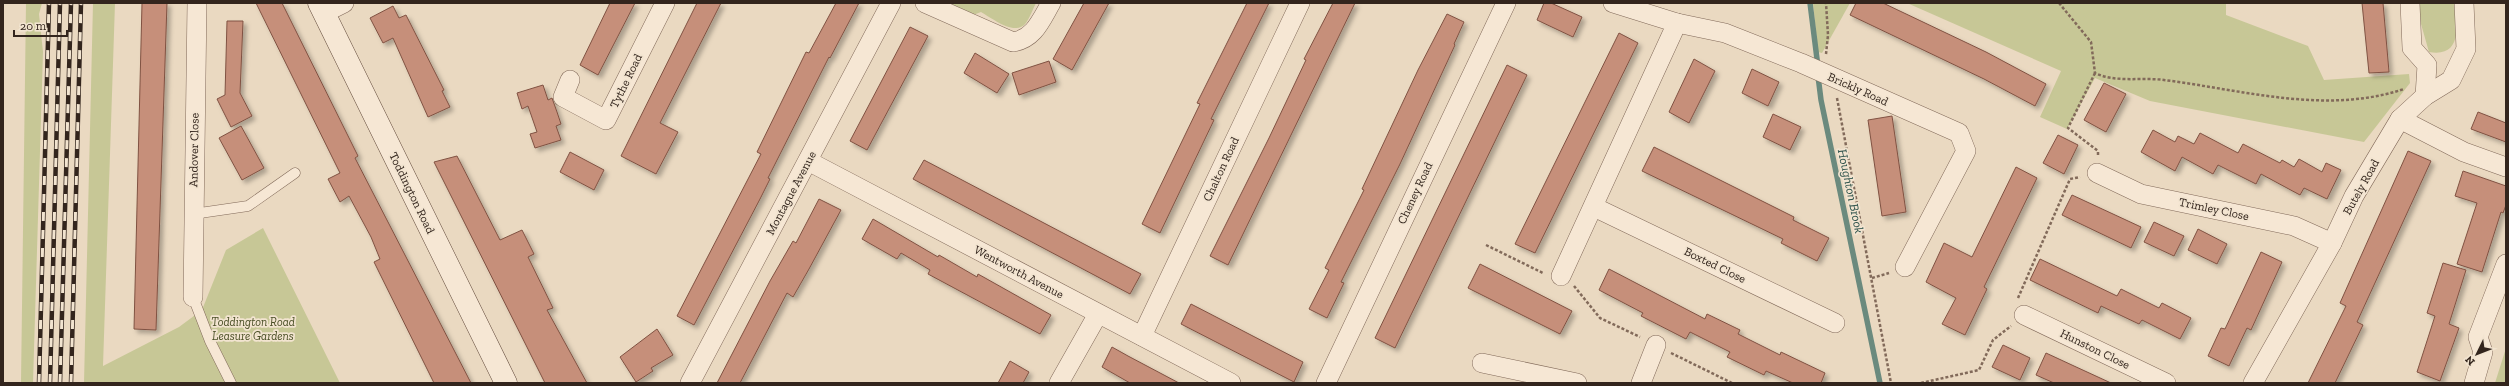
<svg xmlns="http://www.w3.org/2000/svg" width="2509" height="386" viewBox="0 0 2509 386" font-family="'Zilla Slab',serif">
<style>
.green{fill:#c7c796}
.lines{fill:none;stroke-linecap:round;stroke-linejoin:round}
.stream{stroke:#6b8a7e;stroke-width:5.5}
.building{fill:#c68f7a;stroke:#805242;filter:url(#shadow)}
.lane-casing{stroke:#826a5a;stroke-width:11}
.street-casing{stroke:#826a5a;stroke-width:20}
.secondary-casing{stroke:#644c3d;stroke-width:23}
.path{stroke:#826a5a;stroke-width:2.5;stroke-dasharray:3 2;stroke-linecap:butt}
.lane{stroke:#f6e7d4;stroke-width:10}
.street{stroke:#f6e7d4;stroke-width:19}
.secondary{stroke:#f6e7d4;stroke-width:22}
.rail-casing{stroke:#33251d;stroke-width:4.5}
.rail{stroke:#f2e4d0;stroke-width:3;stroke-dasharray:9;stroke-linecap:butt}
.labels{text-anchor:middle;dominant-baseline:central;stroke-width:3.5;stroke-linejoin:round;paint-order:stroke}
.street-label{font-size:12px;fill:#33251d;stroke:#f2e4d0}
.park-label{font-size:12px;font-style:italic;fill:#494e25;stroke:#f2e4d0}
.water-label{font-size:13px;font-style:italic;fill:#2e524b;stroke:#f2e4d0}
</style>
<defs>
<filter id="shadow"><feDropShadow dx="3.5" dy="3.5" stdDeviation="2" flood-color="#0004"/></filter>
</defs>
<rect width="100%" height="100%" fill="#ead9c1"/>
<g class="green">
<polygon points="26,3 42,3 39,14 43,52 33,383 21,383"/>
<polygon points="93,3 115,3 103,366 179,327 202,310 226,250 263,228 340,383 84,383"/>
<path d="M949,3h87c-3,6 -6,14 -10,20 -11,14 -34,-5 -45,-11l-8,3z"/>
<polygon points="1813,3 1850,3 1822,53 1818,52"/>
<polygon points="1907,3 2223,3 2226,4 2226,15 2308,46 2324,80 2409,74 2410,83 2364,142 2150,101 2095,78 2067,129 2040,117 2061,71"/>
<path d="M2415,3h41c1,21 7,55 -27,49z"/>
<polygon points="2506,348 2506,383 2495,383"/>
</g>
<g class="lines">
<g class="stream">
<polyline points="1810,3 1818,67"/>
<polyline points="1818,76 1821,100 1880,383"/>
</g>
</g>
<g class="building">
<polygon points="142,3 167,3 156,330 134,329"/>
<polygon points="256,3 282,3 358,156 355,158 471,383 434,383 374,262 380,259 371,237 349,196 340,202 328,179 340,173"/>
<polygon points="610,3 635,3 598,75 580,65"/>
<polygon points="697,3 721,3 660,123 678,132 656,174 621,156"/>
<polygon points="836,3 859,3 830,58 829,57 768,178 770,179 760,199 694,325 677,316 761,154 757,152 806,52 809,53"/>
<polygon points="1084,3 1109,3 1072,70 1053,59"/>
<polygon points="1247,3 1269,3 1211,119 1214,120 1160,233 1142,224 1200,104 1197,103"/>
<polygon points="1333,3 1355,3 1228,265 1210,256 1269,138 1306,60 1304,59"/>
<polygon points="1544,3 1551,3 1582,17 1573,37 1537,20"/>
<polygon points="1856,3 1883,3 1986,52 2046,84 2035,106 1984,79 1850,15"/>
<polygon points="2362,3 2383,3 2389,72 2369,73"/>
<polygon points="393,6 399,18 406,15 444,90 442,91 450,107 428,117 393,38 383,43 370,18"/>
<polygon points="1447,14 1464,22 1454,44 1455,45 1400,164 1341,282 1344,283 1327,318 1309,309 1329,270 1325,268 1364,190 1362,189 1418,70"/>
<polygon points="227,21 243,21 240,93 252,116 231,127 217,99 225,95"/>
<polygon points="910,27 928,36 867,150 850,141"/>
<polygon points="1619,33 1638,43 1535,253 1515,244"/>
<polygon points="975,53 1009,74 997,93 964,73"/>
<polygon points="1694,59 1715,71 1689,123 1669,112"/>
<polygon points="1049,61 1056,82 1019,95 1012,73"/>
<polygon points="1507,65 1527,75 1395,348 1375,338"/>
<polygon points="1752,69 1779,82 1768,106 1742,93"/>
<polygon points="2104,83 2126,94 2106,132 2084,120"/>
<polygon points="543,85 548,100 552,98 557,112 561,124 556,126 561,140 535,148 530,134 537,132 528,106 522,109 517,93"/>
<polygon points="2478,112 2506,123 2506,142 2471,129"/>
<polygon points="1773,114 1801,127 1790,150 1763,137"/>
<polygon points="1892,116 1906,212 1882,216 1868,120"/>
<polygon points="241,126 264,168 242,180 219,138"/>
<polygon points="2153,130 2175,142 2178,136 2194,144 2200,133 2238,153 2243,144 2280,163 2282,160 2294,167 2299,159 2322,172 2326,163 2341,170 2327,199 2304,188 2300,195 2261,174 2256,184 2218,165 2213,174 2182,157 2175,171 2141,152"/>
<polygon points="2058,135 2078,145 2064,174 2043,163"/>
<polygon points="1654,147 1794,217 1793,220 1829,238 1817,261 1781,243 1783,239 1642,171"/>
<polygon points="2408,151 2431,161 2357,322 2363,325 2335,383 2308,383 2346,306 2340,303"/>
<polygon points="570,152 604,170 594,190 560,172"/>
<polygon points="457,156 500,240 522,230 534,254 528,257 553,308 547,310 587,383 545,383 434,162"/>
<polygon points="924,160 1141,274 1130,294 913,179"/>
<polygon points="2016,167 2037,178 1984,287 1987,289 1965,335 1942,324 1956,298 1926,282 1944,243 1972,257"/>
<polygon points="2463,171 2506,186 2506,205 2503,213 2501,212 2482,272 2457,264 2477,203 2455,196"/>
<polygon points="2072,195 2141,227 2131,248 2062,215"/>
<polygon points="819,199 841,210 809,269 793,297 787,293 740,383 717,383 770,281 793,241 796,243"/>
<polygon points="873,219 938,257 939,255 977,277 978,274 1051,315 1040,334 928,274 930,270 901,253 897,259 862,239"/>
<polygon points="2154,222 2184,236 2174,256 2144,242"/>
<polygon points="2198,229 2227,244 2217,264 2188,250"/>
<polygon points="2261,252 2282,262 2251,330 2247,328 2229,366 2208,356 2221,328 2225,329"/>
<polygon points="2040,259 2117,296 2121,289 2159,308 2162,303 2191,318 2180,339 2142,320 2139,324 2101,306 2098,313 2030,280"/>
<polygon points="2443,263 2466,270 2449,324 2459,328 2440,381 2417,372 2435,316 2427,313"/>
<polygon points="1480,264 1572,311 1560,334 1468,288"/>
<polygon points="1609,269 1705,319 1707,314 1740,330 1738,334 1780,355 1781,352 1825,373 1821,383 1793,383 1766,371 1764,375 1727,357 1730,352 1690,332 1686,339 1641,316 1643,313 1599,290"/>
<polygon points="1191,304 1303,362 1294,382 1181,324"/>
<polygon points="657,329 673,355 651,368 653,371 636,382 620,357"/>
<polygon points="2003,345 2030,358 2020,380 1992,367"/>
<polygon points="1112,347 1128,356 1179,383 1130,383 1102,367"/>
<polygon points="2046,353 2074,366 2111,383 2054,383 2036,375"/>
<polygon points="1010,361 1029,372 1023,383 998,383"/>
</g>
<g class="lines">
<defs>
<g id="lane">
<polyline points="193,214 248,206 295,173"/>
<polyline points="193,297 210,341 231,383"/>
</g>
<g id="street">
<path d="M925,3l88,39c21,-3 28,-22 38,-39"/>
<polyline points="1613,3 1677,23 1725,33 1801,63 1959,133 1966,151 1905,267"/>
<polyline points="2410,3 2412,48 2427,65 2425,96"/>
<polyline points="324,13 344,3"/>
<polyline points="570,80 563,97 606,120 665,3"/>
<polyline points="2400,119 2464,152 2506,167"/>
<polyline points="808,161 1231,383"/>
<polyline points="2097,173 2141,194 2294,226 2332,243"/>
<polyline points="1594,207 1835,323"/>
<polyline points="1561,276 1677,23"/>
<polyline points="193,297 197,3"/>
<polyline points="2024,315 2166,383"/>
<polyline points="1142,336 1300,3"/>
<polyline points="1482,363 1577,383"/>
<polyline points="690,383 891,3"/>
<polyline points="1059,383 1098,314"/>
<polyline points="1326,383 1506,3"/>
<polyline points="1641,383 1656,345"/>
<polyline points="2253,383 2332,243 2354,196 2400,119 2425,96 2451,80 2466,49 2464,3"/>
<polyline points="2474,383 2483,352 2478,337 2506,264"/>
</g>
<polyline id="secondary" points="319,3 506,383"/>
</defs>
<use href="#lane" class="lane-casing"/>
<use href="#street" class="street-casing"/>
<use href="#secondary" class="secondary-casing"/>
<g class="path">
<path d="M2059,3l32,39 4,31c21,10 46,4 69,7 79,10 162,35 240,9"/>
<polyline points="1826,54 1828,35 1826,3"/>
<polyline points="2095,73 2068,128 2098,151 2098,155"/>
<polyline points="1837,98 1891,383"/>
<polyline points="1486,245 1543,273"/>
<polyline points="1872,278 1889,273"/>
<polyline points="1574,286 1600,318 1640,337"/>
<polyline points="2018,298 2070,179 2080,177"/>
<polyline points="1671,353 1732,383"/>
<polyline points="1921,383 1979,370 1993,340 2011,326"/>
</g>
<use href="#lane" class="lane"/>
<use href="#street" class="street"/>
<use href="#secondary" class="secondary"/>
<defs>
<g id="rail">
<polyline points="39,383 49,3"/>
<polyline points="50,383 60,3"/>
<polyline points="60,383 71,3"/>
<polyline points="71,383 81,3"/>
</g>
</defs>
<use href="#rail" class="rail-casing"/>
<use href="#rail" class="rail"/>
</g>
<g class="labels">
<g class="street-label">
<text transform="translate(626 81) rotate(-64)">Tythe Road</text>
<text transform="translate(1858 89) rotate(24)">Brickly Road</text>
<text transform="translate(194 150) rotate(-89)">Andover Close</text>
<text transform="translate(1221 169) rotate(-65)">Chalton Road</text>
<text transform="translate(2361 187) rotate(-61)">Butely Road</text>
<text transform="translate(412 193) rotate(64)">Toddington Road</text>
<text transform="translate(791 193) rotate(-62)">Montague Avenue</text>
<text transform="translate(1415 193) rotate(-65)">Cheney Road</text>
<text transform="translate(2214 209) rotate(12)">Trimley Close</text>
<text transform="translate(1715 265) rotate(26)">Boxted Close</text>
<text transform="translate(1019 272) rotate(28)">Wentworth Avenue</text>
<text transform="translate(2095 349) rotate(26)">Hunston Close</text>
</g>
<g class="park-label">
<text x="253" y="322">Toddington Road<tspan x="253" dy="14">Leasure Gardens</tspan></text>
</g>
<g class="water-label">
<text transform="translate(1851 191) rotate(78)">Houghton Brook</text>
</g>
</g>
<rect width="2509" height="386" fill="none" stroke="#33251d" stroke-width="8"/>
<g transform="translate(2477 354) rotate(227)" stroke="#f2e4d0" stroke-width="3" paint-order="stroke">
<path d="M0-3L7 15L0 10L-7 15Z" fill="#33251d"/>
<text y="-6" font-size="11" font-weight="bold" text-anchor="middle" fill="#33251d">N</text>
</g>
<path d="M14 30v6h53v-6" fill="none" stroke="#33251d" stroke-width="2"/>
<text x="20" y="30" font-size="12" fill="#33251d" stroke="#f2e4d0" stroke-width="3" paint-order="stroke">20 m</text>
</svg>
